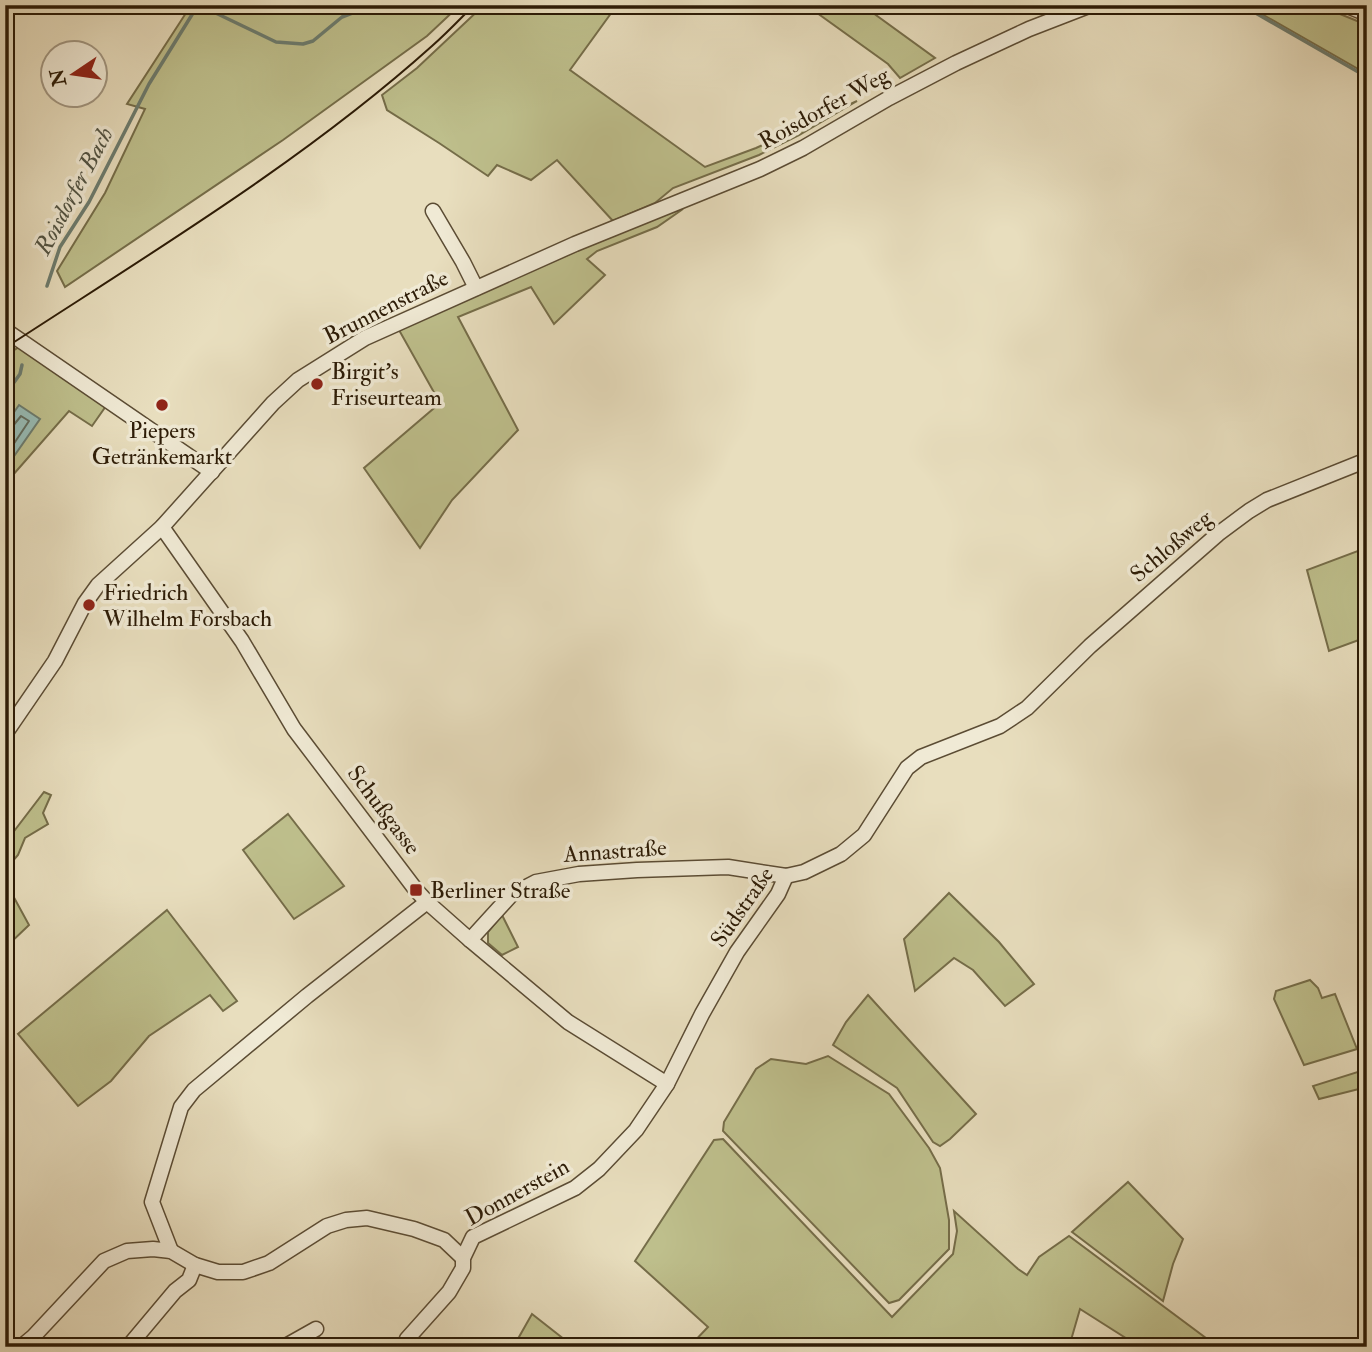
<svg xmlns="http://www.w3.org/2000/svg" width="1372" height="1352" viewBox="0 0 1372 1352" font-family="'IM FELL Double Pica',serif">
<style>
.green{fill:#bebf8c;stroke:#756d49;stroke-width:2}
.water{fill:#97bcb5;stroke:#6c7c6f;stroke-width:2}
.lines{fill:none;stroke-linecap:round;stroke-linejoin:round}
.shore{stroke:#626c5e;stroke-width:2}
.stream{stroke:#6c7c6f;stroke-width:3.5}
.minor-casing{stroke:#5b4c34;stroke-width:17}
.minor{stroke:#f0ead5;stroke-width:14}
.tram{stroke:#2c1b06;stroke-width:2}
.poi-dot{fill:#8f2418;stroke:#f0ead5;stroke-width:2.5}
.labels{text-anchor:middle;dominant-baseline:central;stroke-width:7;stroke-linejoin:round;paint-order:stroke}
.street-label{font-size:23px;fill:#2c1b06;stroke:#f0ead5}
.poi-label{font-size:23px;fill:#2c1b06;stroke:#f0ead5;text-anchor:start}
.water-label{font-size:24px;font-style:italic;fill:#515343;stroke:#f0ead5}
</style>
<rect width="100%" height="100%" fill="#e8debe"/>
<filter id="stains"><feTurbulence type="fractalNoise" baseFrequency=".00286" numOctaves="4"/><feColorMatrix values="0 0 0 0 .2 0 0 0 0 .09 0 0 0 0 .02 0 0 0 .5 -.17"/></filter>
<radialGradient id="worn" r=".72"><stop offset=".6" stop-color="#630" stop-opacity="0"/><stop offset="1" stop-color="#630" stop-opacity=".3"/></radialGradient>
<g class="green">
<polygon points="210,5 460,5 427,36 283,140 65,287 57,271 105,193 145,109 127,104 186,13"/>
<polygon points="484,5 617,5 570,70 705,167 756,148 857,101 799,135 759,155 673,188 655,203 613,221 557,160 531,180 497,165 488,176 439,143 387,110 382,95 417,68"/>
<polygon points="806,5 862,5 935,58 900,78 888,64"/>
<polygon points="1251,5 1301,5 1340,14 1367,25 1367,74 1253,9"/>
<polygon points="683,209 657,227 597,251 587,259 605,275 554,324 531,287 458,317 518,430 452,500 420,548 364,468 440,403 399,330 644,221"/>
<polygon points="19,347 106,406 92,426 69,411 5,484 5,356"/>
<polygon points="1363,549 1367,551 1367,637 1329,651 1307,570"/>
<polygon points="44,792 51,795 43,813 48,824 25,838 18,855 5,870 5,843"/>
<polygon points="288,814 344,886 294,919 243,850"/>
<polygon points="5,881 29,925 5,948"/>
<polygon points="949,893 999,942 1034,984 1005,1006 973,970 954,958 915,991 904,939"/>
<polygon points="167,910 237,1001 223,1011 210,995 149,1036 111,1081 78,1106 18,1034"/>
<polygon points="502,915 518,947 502,955 488,943 488,932"/>
<polygon points="1310,980 1318,988 1322,998 1335,994 1357,1049 1304,1065 1274,999 1276,991"/>
<polygon points="868,995 976,1114 950,1139 940,1146 933,1142 897,1088 833,1045 846,1022"/>
<polygon points="828,1056 889,1094 929,1148 940,1168 949,1220 949,1249 899,1300 889,1303 723,1131 724,1122 756,1069 771,1059 806,1064"/>
<polygon points="1367,1069 1367,1087 1319,1099 1313,1086"/>
<polygon points="723,1139 892,1317 953,1254 957,1231 954,1211 1018,1269 1027,1275 1039,1257 1069,1236 1218,1347 1140,1347 1080,1309 1069,1347 689,1347 708,1327 635,1261 714,1140"/>
<polygon points="1128,1182 1183,1239 1173,1264 1163,1301 1072,1232"/>
<polygon points="532,1314 574,1347 527,1347 519,1337"/>
</g>
<polygon class="water" points="19,405 40,419 5,469 5,425"/>
<g class="lines">
<polyline class="shore" points="5,428 12,427 21,416 29,421 5,457"/>
<g class="stream">
<polyline points="199,5 276,42 303,44 313,41 342,17 373,5"/>
<polyline points="1245,5 1247,8 1367,77"/>
<polyline points="47,286 60,247 89,202 149,84 198,5"/>
<polyline points="5,395 20,374 22,365"/>
</g>
<defs>
<g id="minor">
<polyline points="1345,5 1367,14"/>
<polyline points="433,211 463,262 476,288"/>
<polyline points="5,330 212,472"/>
<polyline points="162,527 242,641 294,729 416,890 427,902 470,940 568,1022 667,1084"/>
<polyline points="5,734 55,661 85,603 98,585 162,527 273,403 298,380 365,338 575,244 760,169 803,148 889,98 956,63 1029,29 1091,5"/>
<polyline points="470,940 511,895 536,882 579,874 637,870 728,867 786,876 804,872 841,854 864,835 907,768 921,757 1000,726 1027,708 1090,646 1218,534 1249,511 1267,500 1367,460"/>
<polyline points="171,1251 152,1202 181,1107 194,1090 307,996 427,902"/>
<polyline points="21,1347 33,1337 104,1261 127,1251 153,1249 171,1251 195,1265 218,1272 243,1272 269,1263 327,1226 346,1220 367,1218 414,1229 444,1240 463,1258"/>
<polyline points="128,1347 175,1291 189,1280 195,1265"/>
<polyline points="284,1347 316,1329"/>
<polyline points="404,1347 407,1339 449,1292 463,1268 463,1258 473,1237 575,1188 599,1169 636,1130 667,1084 702,1014 737,952 778,894 786,876"/>
</g>
</defs>
<use href="#minor" class="minor-casing"/>
<use href="#minor" class="minor"/>
<path class="tram" d="M5,348c144,-94 299,-187 427,-302 15,-13 28,-27 42,-41"/>
</g>
<g class="poi-dot">
<circle cx="317" cy="384" r="7"/>
<circle cx="162" cy="405" r="7"/>
<circle cx="89" cy="605" r="7"/>
<rect x="409" y="883" width="14" height="14" rx="3.5"/>
</g>
<g class="labels">
<g class="street-label">
<text transform="translate(824 108) rotate(-29)">Roisdorfer Weg</text>
<text transform="translate(386 307) rotate(-27)">Brunnenstraße</text>
<text transform="translate(1171 546) rotate(-40)">Schloßweg</text>
<text transform="translate(384 810) rotate(53)">Schußgasse</text>
<text transform="translate(615 851) rotate(-4)">Annastraße</text>
<text transform="translate(742 907) rotate(-55)">Südstraße</text>
<text transform="translate(517 1192) rotate(-29)">Donnerstein</text>
</g>
<g class="poi-label">
<text x="331" y="371">Birgit's<tspan x="331" dy="26">Friseurteam</tspan></text>
<text x="162" y="430" text-anchor="middle">Piepers<tspan x="162" dy="26">Getränkemarkt</tspan></text>
<text x="103" y="592">Friedrich<tspan x="103" dy="26">Wilhelm Forsbach</tspan></text>
<text x="430" y="890">Berliner Straße</text>
</g>
<g class="water-label">
<text transform="translate(74 191) rotate(-62)">Roisdorfer Bach</text>
</g>
</g>
<rect width="1372" height="1352" fill="none" stroke="#e8debe" stroke-width="28"/>
<rect x="7" y="7" width="1358" height="1338" fill="none" stroke="#2c1b06" stroke-width="3.5"/>
<rect x="14" y="14" width="1344" height="1324" fill="none" stroke="#2c1b06" stroke-width="2"/>
<g transform="translate(74 74) rotate(257)"><circle r="33" fill="#f0ead5" stroke="#a29782" stroke-width="2"/>
<path d="M0-5L12 26L0 18L-12 26Z" fill="#8f2418"/>
<text y="-10" font-size="19" font-weight="bold" text-anchor="middle" fill="#2c1b06">N</text>
</g>
<rect width="100%" height="100%" filter="url(#stains)"/>
<rect width="100%" height="100%" fill="url(#worn)"/>
</svg>
